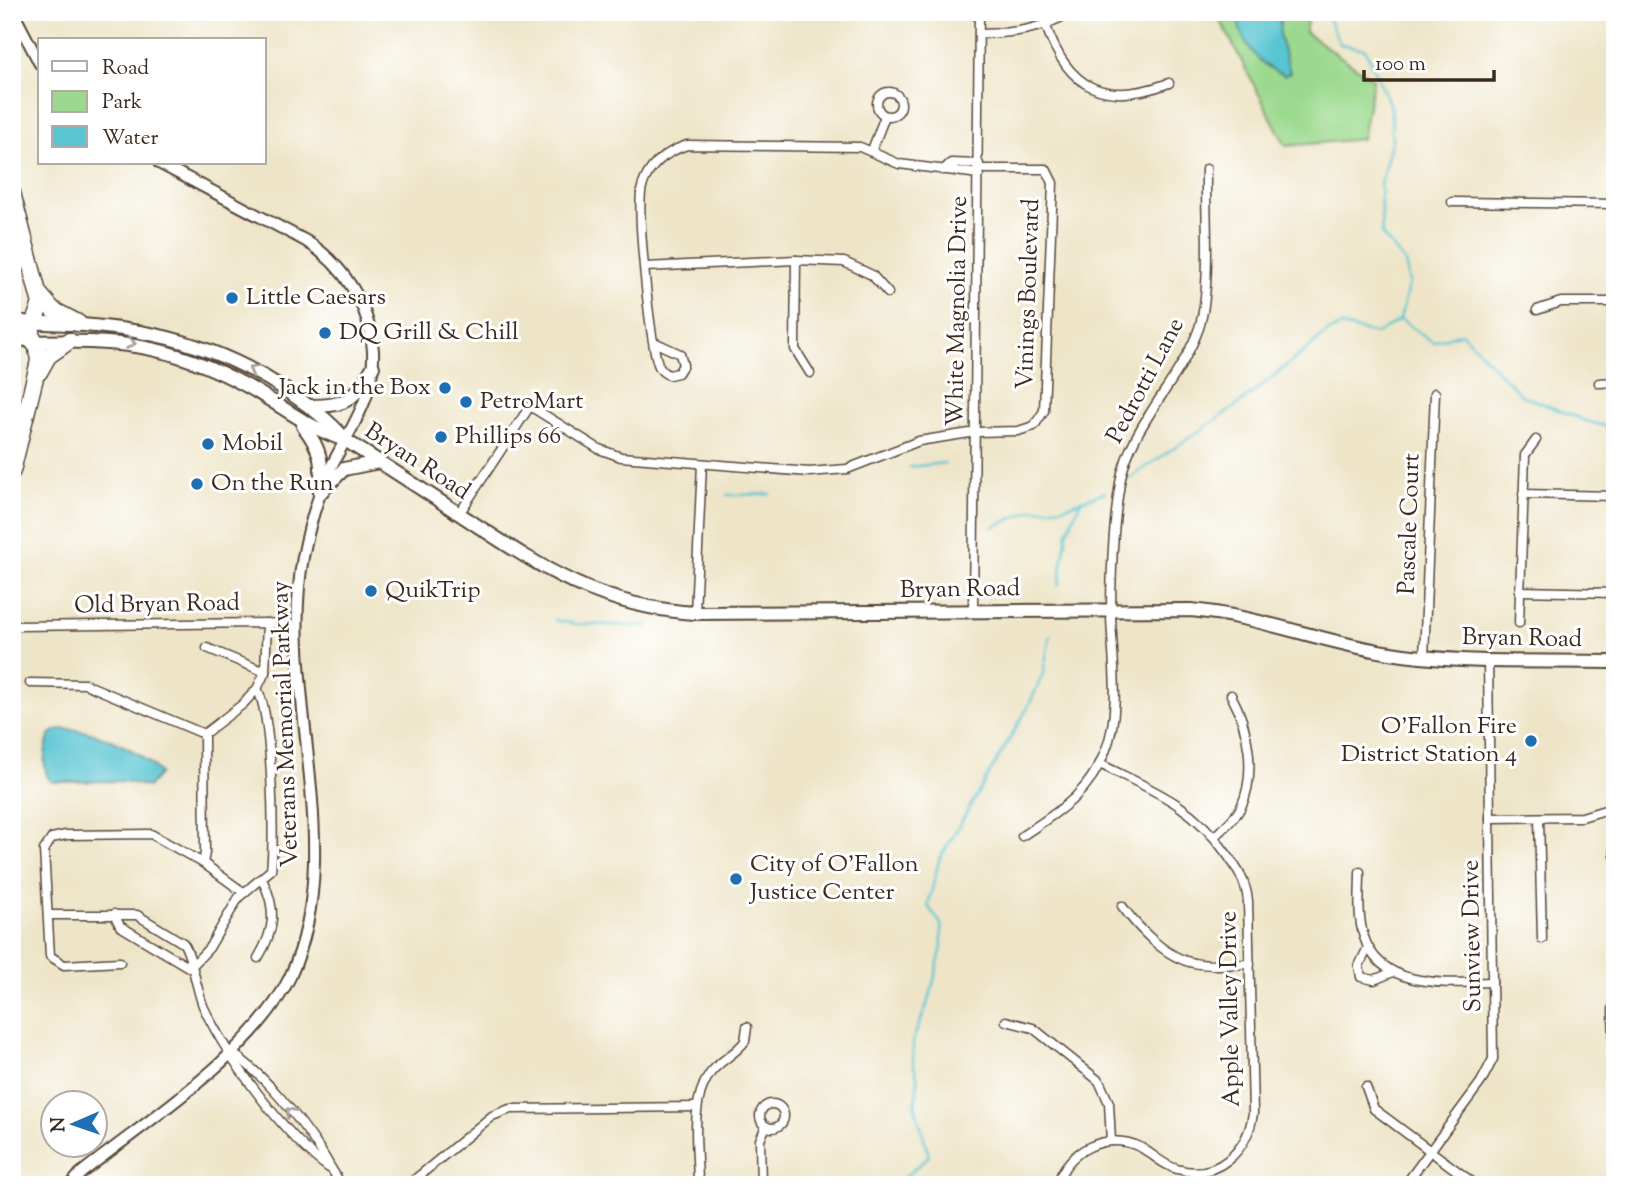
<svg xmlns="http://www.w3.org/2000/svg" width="1627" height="1197" viewBox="0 0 1627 1197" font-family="'Sorts Mill Goudy',serif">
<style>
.green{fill:#9bd98e;stroke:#6b8256;stroke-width:2}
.water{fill:#59c5d2;stroke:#4a7878;stroke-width:2}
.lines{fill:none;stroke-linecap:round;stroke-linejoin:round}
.stream{stroke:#59c5d2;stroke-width:2.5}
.minor-casing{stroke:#564638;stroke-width:11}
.tertiary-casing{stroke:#564638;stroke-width:14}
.primary-casing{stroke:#564638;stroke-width:16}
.motorway-casing{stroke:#564638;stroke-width:19}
.minor{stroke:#fff;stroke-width:8}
.tertiary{stroke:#fff;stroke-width:10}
.primary{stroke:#fff;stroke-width:12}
.motorway{stroke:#fff;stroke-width:16}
.oneway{stroke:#a79f9a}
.poi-dot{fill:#1f6fb2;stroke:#fff;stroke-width:2.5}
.labels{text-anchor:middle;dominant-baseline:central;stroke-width:6;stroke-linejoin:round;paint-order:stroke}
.street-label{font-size:24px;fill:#3b2a1e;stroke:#fff}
.poi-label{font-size:24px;fill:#3b2a1e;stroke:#fff;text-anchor:start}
</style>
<rect width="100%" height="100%" fill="#fff"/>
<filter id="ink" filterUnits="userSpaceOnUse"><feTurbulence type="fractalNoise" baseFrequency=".0143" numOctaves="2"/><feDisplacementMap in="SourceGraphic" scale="14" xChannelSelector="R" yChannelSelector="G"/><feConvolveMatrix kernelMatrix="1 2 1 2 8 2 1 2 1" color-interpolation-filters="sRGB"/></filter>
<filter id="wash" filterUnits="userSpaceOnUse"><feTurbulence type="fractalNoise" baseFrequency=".00686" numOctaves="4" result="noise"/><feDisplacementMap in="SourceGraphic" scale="28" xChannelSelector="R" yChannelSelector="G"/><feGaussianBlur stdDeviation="1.57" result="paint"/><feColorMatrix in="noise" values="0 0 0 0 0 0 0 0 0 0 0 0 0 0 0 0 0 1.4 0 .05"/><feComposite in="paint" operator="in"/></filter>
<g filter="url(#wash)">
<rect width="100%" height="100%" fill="#eee5c8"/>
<polygon class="green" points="1216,12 1309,12 1305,32 1373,79 1362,139 1286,146"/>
<g class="water">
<path d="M1236,12h45l-2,23 11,37 -5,3c-28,-9 -45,-34 -49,-63z"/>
<path d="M60,729c34,-1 77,19 100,44l-12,14 -24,-6 -72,1c-12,-10 -7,-34 -2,-48z"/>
</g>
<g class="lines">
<g class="stream">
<polyline points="1330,12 1328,18 1340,44 1365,49 1391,108 1392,139 1380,185 1382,235 1405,262 1409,283 1400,319"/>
<polyline points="1400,319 1433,342 1462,333 1521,395 1586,421 1615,429"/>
<polyline points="909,467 945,463"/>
<polyline points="1127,480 1239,404 1329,331 1342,326 1377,334 1400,319"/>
<polyline points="727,495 770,494"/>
<polyline points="993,527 1032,510 1064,507 1105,492"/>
<polyline points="1059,585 1067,533 1081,500"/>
<polyline points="555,620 574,624 648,626"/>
<polyline points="896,1185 929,1156 915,1106 918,1080 913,1062 913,1040 930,997 942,946 941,924 928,906 939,860 1027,709 1043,674 1050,636"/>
</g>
</g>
</g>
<g filter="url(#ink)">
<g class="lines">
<defs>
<g id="minor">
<path d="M1046,26c22,63 59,81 123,57"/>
<path d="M980,34c35,-1 60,-4 91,-22"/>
<circle cx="889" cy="104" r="12"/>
<polyline points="872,150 885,116"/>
<polyline points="943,170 951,163 979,164"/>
<polyline points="1452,202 1615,204"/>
<polyline points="796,260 795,349 810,373"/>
<polyline points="645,267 796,260 844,262 872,275 888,293"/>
<polyline points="1537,310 1561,302 1615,302"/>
<path d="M654,342l26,12 3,11 -5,8 -9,2c-6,-2 -9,-5 -11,-11 -8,-24 -22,-155 -16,-177 7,-23 24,-35 45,-42l173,2 39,17 80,10"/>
<polyline points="1599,383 1615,382"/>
<polyline points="1523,494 1615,496"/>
<polyline points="459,514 530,406 599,449 621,457 809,472 847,469 919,441 976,432 1018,431 1034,426 1044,411 1053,183 1046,169 979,169"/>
<polyline points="1519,591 1615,593"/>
<polyline points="973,611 979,12"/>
<polyline points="695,613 702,464"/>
<polyline points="1519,623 1525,455 1536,440"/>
<polyline points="17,626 267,623 298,626"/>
<polyline points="207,648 265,672"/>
<polyline points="1424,657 1435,393"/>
<polyline points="30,683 85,684 204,734"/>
<polyline points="1607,811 1614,832 1615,856"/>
<polyline points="1490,818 1582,817 1615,807"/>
<polyline points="1539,818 1542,939"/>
<path d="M1022,836c37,-25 66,-41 83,-84 17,-41 7,-94 6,-137 0,-43 2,-89 9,-132 9,-57 60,-101 79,-155 13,-40 6,-115 7,-159"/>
<path d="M1215,836c9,-9 20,-17 26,-29 16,-34 7,-81 -10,-112"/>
<polyline points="203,863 205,853 204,734 243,704 257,689"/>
<path d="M1360,872c0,20 -3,45 4,65 17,53 84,46 128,45"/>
<path d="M1122,906c16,22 44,52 72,57 18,4 38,1 56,1"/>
<polyline points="114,914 120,926 190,968"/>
<path d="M48,915h89l46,28c8,8 14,50 21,65 23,49 81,129 125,160"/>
<polyline points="1368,947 1359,966 1361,977 1374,980 1393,972"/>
<path d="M258,958c17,-28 19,-49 4,-79"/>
<polyline points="120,962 64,965 50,956 44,850 52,838 66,835 151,834 203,863 243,892"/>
<path d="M190,968l19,-20 30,-51 32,-27c4,-30 1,-158 -14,-181l8,-17 2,-49"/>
<polyline points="1613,1007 1615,1094"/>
<polyline points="1006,1021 1033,1028 1099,1081 1109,1103 1111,1141"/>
<path d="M235,1055c29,20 64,63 84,93 8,12 14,25 23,37"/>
<polyline points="1366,1087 1374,1109 1476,1185"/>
<circle cx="772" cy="1116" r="12"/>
<polyline points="408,1185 492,1116 510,1109 697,1107"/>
<path d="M698,1185c0,-34 -9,-81 11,-110 9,-14 26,-20 36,-34l2,-14"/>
<polyline points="761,1185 760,1140 766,1126"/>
<path d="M1057,1185c10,-35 49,-54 83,-38 13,7 22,18 37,22 40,12 71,-18 76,-56l-5,-212c-2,-20 -11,-33 -22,-48 -35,-50 -74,-63 -126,-89"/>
<polyline points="1405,1185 1481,1082 1493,1059 1488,659"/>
<polyline points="1610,1185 1615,1170"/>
</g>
<g id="tertiary">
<polyline points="13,12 40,64"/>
<path d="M71,1185l9,-11c65,-52 174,-121 210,-197 59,-127 -12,-286 13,-420 6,-31 15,-63 29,-92 19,-38 43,-68 41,-114 -3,-45 -29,-86 -67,-110l-147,-78"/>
</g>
<g id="primary">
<path d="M12,322c102,2 182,9 271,66 23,16 43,29 61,50"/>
<path d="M30,342c87,-2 139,1 217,44 34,19 61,42 98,54 38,24 75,48 113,73 81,53 137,93 237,100l496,-3c67,6 127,31 193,42 75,13 155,8 231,10"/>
<path d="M311,406c38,0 43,-7 62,-39"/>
<path d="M303,426c19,24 20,37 17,67"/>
<polyline points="320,493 344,469 379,462"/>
</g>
<g id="motorway">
<polyline points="12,193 41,304 30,332 15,342"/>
<polyline points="40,295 53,310 78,323"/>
<polyline points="39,372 48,356 69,341"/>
<polyline points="12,471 39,361 36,342 21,323"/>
</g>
</defs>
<use href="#minor" class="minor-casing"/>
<use href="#tertiary" class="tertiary-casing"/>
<use href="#primary" class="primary-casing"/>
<use href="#motorway" class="motorway-casing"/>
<use href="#minor" class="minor"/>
<use href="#tertiary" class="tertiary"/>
<use href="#primary" class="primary"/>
<use href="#motorway" class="motorway"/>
</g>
<defs><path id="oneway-chevron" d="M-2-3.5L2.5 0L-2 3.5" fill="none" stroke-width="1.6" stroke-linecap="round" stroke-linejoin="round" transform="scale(1.75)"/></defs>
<g class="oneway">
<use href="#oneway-chevron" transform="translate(131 343) rotate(8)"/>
<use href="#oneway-chevron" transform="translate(253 370) rotate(-151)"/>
<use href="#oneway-chevron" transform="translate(290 1112) rotate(-130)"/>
</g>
</g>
<g class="poi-dot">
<circle cx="232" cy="298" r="7"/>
<circle cx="325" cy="333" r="7"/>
<circle cx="445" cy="388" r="7"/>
<circle cx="466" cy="402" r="7"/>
<circle cx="441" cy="437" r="7"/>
<circle cx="208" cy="444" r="7"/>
<circle cx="197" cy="484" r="7"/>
<circle cx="371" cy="591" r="7"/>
<circle cx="1531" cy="741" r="7"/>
<circle cx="736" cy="879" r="7"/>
</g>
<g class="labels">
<g class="street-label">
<text transform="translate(1029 294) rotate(-88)">Vinings Boulevard</text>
<text transform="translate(958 311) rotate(-89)">White Magnolia Drive</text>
<text transform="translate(1146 381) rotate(-62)">Pedrotti Lane</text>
<text transform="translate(417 462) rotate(33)">Bryan Road</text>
<text transform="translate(1410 524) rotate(-88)">Pascale Court</text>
<text transform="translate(960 590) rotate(-1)">Bryan Road</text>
<text transform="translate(157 605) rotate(-1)">Old Bryan Road</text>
<text transform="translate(1522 639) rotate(1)">Bryan Road</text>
<text transform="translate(286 724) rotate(-92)">Veterans Memorial Parkway</text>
<text transform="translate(1473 936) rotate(-91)">Sunview Drive</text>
<text transform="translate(1231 1009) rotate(-91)">Apple Valley Drive</text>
</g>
<g class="poi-label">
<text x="246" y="298">Little Caesars</text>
<text x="339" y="333">DQ Grill &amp; Chill</text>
<text x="431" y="388" text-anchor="end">Jack in the Box</text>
<text x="480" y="402">PetroMart</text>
<text x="455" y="437">Phillips 66</text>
<text x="222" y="444">Mobil</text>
<text x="211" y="484">On the Run</text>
<text x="385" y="591">QuikTrip</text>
<text x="1517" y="727" text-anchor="end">O'Fallon Fire<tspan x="1517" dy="28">District Station 4</tspan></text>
<text x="750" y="865">City of O'Fallon<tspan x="750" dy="28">Justice Center</tspan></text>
</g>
</g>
<rect width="1627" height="1197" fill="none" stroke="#fff" stroke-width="42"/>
<rect x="38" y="38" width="228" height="126" fill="#ffffff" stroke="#b1aaa5" stroke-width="2"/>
<rect x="52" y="61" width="35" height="10" fill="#ffffff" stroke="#b1aaa5" stroke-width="2"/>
<text x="102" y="74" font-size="21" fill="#3b2a1e">Road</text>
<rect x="52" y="91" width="35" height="21" fill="#9bd98e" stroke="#b1aaa5" stroke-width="2"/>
<text x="102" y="108" font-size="21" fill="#3b2a1e">Park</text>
<rect x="52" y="126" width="35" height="21" fill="#59c5d2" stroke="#b1aaa5" stroke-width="2"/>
<text x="102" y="144" font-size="21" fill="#3b2a1e">Water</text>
<g transform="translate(74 1124) rotate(268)"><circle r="33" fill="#ffffff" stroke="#b1aaa5" stroke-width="2"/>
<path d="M0-5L12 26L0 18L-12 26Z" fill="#1f6fb2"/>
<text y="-10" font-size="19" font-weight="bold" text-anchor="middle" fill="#3b2a1e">N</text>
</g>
<path d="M1364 70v10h130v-10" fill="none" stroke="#3b2a1e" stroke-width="3.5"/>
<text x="1375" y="70" font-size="21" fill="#3b2a1e" stroke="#ffffff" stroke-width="5" paint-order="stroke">100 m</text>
</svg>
